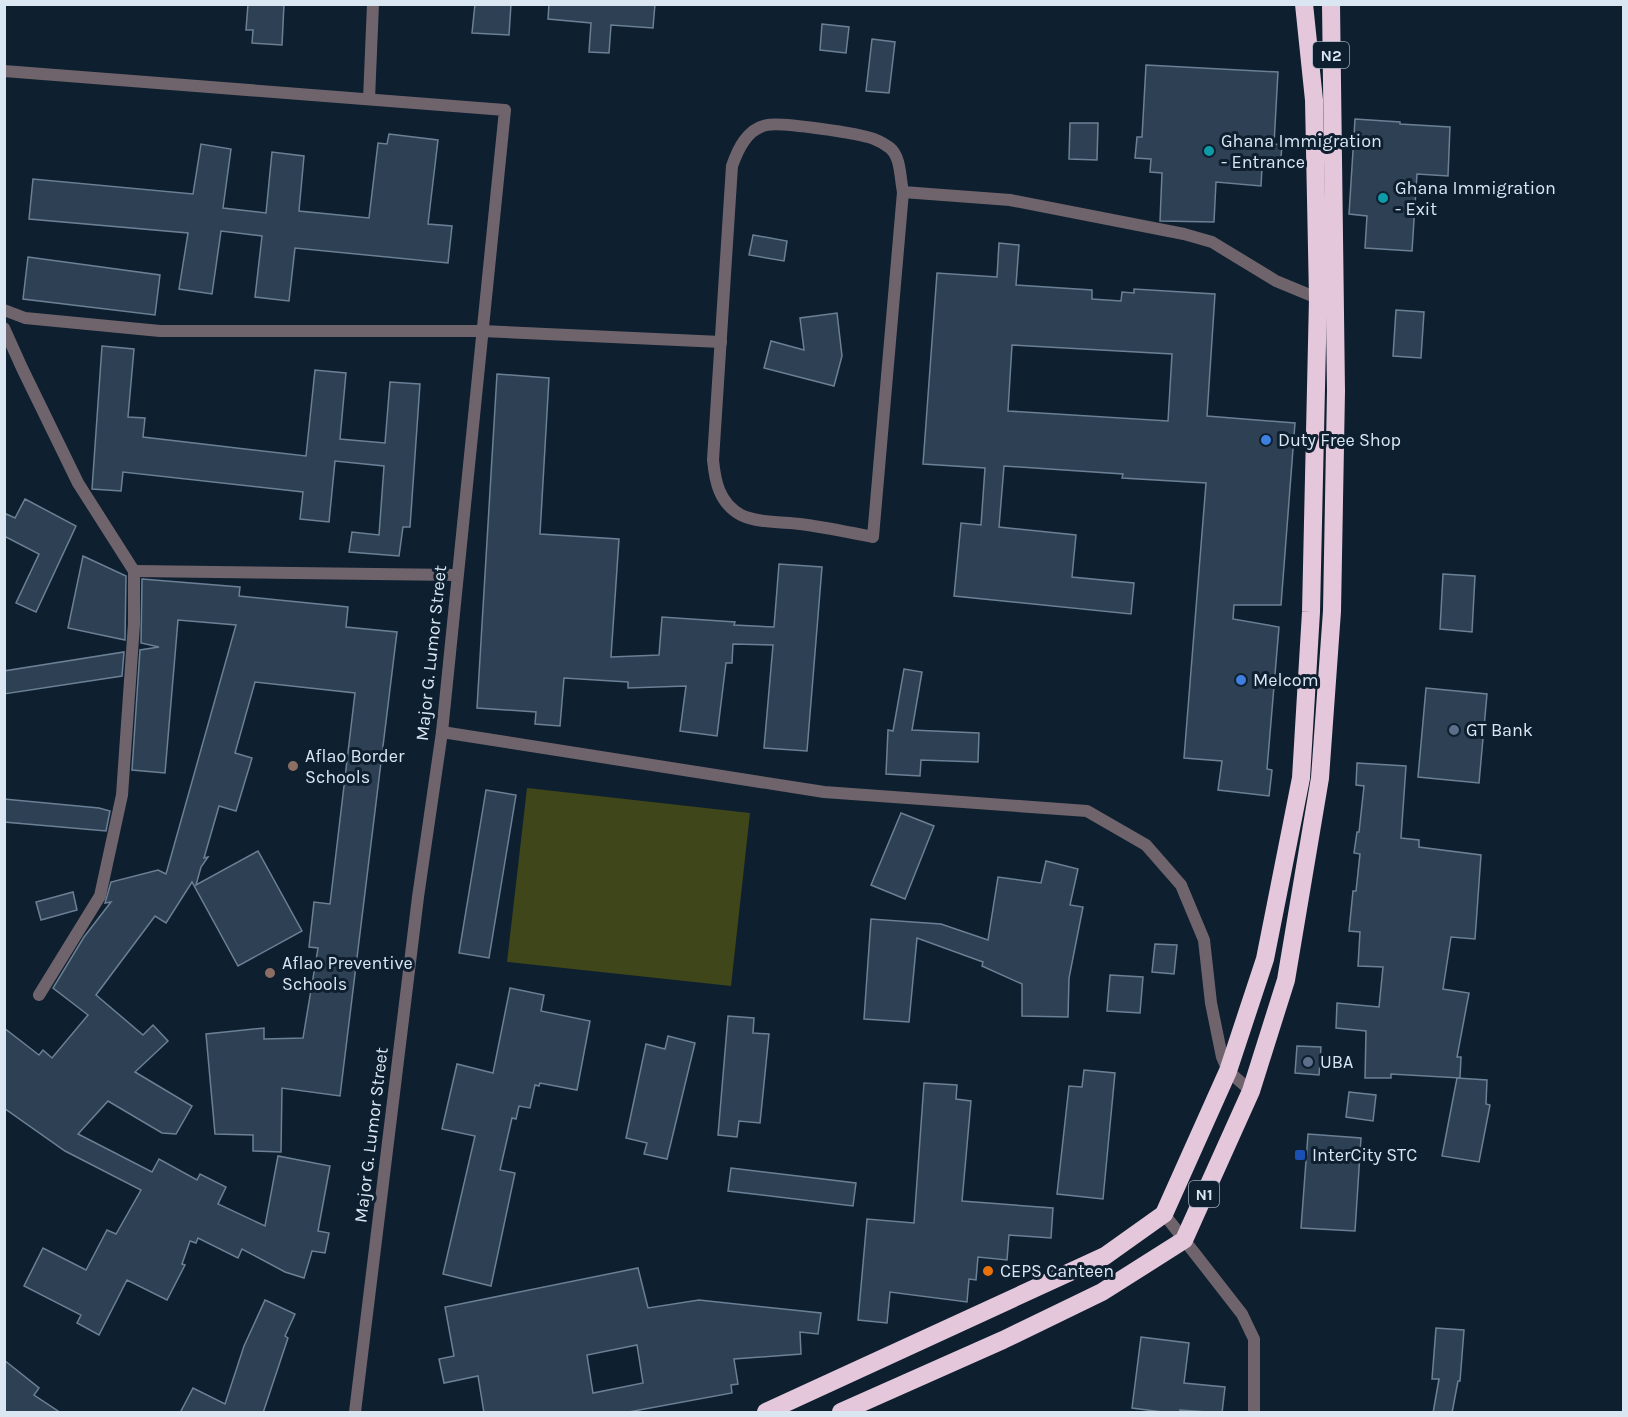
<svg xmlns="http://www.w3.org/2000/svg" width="1628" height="1417" viewBox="0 0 1628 1417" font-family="Karla,sans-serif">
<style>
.green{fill:#3f4619}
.building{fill:#2e4154;stroke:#6b8095;stroke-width:1.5;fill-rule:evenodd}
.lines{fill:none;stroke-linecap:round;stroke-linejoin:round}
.street{stroke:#6f646b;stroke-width:12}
.highway{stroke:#e4c7da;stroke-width:18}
.culture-dot{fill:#0f9aa8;stroke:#0e1f30;stroke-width:2}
.shop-dot{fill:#3f7fe0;stroke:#0e1f30;stroke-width:2}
.service-dot{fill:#5c6f8a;stroke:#0e1f30;stroke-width:2}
.education-dot{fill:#8d6e63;stroke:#0e1f30;stroke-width:2}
.transit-dot{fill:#1a4fb4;stroke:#0e1f30;stroke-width:2}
.food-dot{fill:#e8710a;stroke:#0e1f30;stroke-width:2}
.labels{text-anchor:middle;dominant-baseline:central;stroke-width:6;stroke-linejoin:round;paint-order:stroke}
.shield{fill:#0e1f30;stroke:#9daab8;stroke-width:1.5}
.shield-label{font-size:16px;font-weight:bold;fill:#dae6f2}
.poi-label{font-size:18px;fill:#dae6f2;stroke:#0e1f30;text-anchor:start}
.street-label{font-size:18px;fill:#dae6f2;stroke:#0e1f30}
</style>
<rect width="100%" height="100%" fill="#0e1f30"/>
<polygon class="green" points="527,788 750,813 731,986 507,962"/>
<g class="building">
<polygon points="248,4 284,4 282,45 252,43 253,30 246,30"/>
<polygon points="475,4 511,4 509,35 472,33"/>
<polygon points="549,4 655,4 653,28 611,25 609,53 589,52 591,23 548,19"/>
<polygon points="822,24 849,27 846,53 820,50"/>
<polygon points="872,39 895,42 889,93 866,91"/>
<polygon points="1146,65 1278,72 1274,144 1282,145 1280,169 1262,167 1261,186 1216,182 1214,222 1160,221 1162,173 1150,172 1151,159 1135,158 1137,137 1142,137"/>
<polygon points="1355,119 1400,122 1400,124 1450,127 1448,176 1417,174 1412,251 1365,248 1367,216 1349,214"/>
<polygon points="1070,123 1098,123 1097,160 1069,159"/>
<polygon points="389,134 438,140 428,224 452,226 448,263 295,248 289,301 255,297 262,236 221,231 212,294 179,289 188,233 29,219 33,179 193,194 201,144 231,149 223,208 266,213 272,152 304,156 299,211 369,218 378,143 387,144"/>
<polygon points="753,235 787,241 784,261 749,255"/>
<path d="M999,243l20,2 -3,40 76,5v9l29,2 1,-9 12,1v-4l81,5 -8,122 88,7 -14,182h-47l-1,14 46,8 -12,142 5,1 -3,26 -51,-6 4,-29 -38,-3 22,-275 -84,-5 1,-4 -119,-8 -5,61 77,8 -4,42 62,6 -3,31 -177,-18 7,-73 20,2 4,-57 -62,-4 14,-191 60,4zM1012,345l160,9 -4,67 -160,-10z"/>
<polygon points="28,257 160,275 155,315 23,299"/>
<polygon points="1396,310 1424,312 1421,358 1393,356"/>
<polygon points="837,313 842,356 834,386 764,368 771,341 804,350 800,318"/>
<polygon points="102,346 134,349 128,417 145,418 143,437 306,456 315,370 346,373 340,439 385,443 390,382 420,384 410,527 403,527 399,556 349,552 352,532 379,535 384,466 335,461 329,522 300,519 303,492 123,472 121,491 92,489"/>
<polygon points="497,374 549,378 540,534 619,539 611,657 659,655 662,617 735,622 734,625 774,627 779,564 822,567 807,751 764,748 773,645 733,644 732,663 726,663 717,736 680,731 686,686 628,688 628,682 564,678 560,726 535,724 536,712 477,708"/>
<polygon points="25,499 76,526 36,612 16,603 39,554 4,536 4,513 15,518"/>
<polygon points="83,556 126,576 125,640 68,628"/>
<polygon points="1443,574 1475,576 1472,632 1440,629"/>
<polygon points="142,579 240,587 239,596 348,607 346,627 397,632 340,1096 282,1088 281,1152 253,1151 253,1135 215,1134 206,1034 264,1028 264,1039 303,1038 318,948 309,947 314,902 330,904 355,693 255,682 235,753 252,758 236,811 219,806 204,858 208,857 201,867 196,885 258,851 302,931 238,966 192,882 166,923 155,916 96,995 143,1035 153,1025 168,1041 135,1072 192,1106 176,1134 162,1133 108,1101 78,1134 152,1172 159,1159 197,1180 200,1174 226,1187 218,1204 265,1226 278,1156 330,1166 318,1231 329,1233 325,1253 312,1251 304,1278 285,1272 242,1249 238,1258 198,1238 196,1243 190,1241 182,1264 185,1265 167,1300 127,1280 99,1335 77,1323 81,1315 24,1286 43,1248 86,1270 107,1230 116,1234 141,1190 65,1151 4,1108 4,1028 39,1055 43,1050 52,1058 88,1015 53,988 84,937 111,902 105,903 111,882 158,870 166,874 168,867 236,625 178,620 165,773 132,770 140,650 159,647 141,643"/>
<polygon points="124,652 122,676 4,694 4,671"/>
<polygon points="904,669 922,672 912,730 979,733 978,762 921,760 920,776 886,774 888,730 893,731"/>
<polygon points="1426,688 1487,694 1479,783 1418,777"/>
<polygon points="1357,763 1406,766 1401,838 1419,840 1419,847 1481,855 1475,939 1451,937 1443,989 1469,993 1457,1057 1461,1057 1460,1078 1391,1074 1391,1078 1365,1078 1366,1031 1336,1028 1337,1003 1379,1007 1383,967 1358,966 1360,932 1349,931 1353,891 1356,891 1360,854 1354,853 1357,832 1359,832 1364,786 1356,785"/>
<polygon points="486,790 516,795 489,958 459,953"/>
<polygon points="4,799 99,808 110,811 106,831 4,822"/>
<polygon points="901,813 934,826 905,899 871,885"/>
<polygon points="1046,861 1078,869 1070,905 1083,907 1069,978 1068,1017 1022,1016 1022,984 982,966 983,962 917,938 909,1022 864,1019 871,919 941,924 988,940 998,877 1041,883"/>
<polygon points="73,892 77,910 41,920 36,902"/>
<polygon points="1155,944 1177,945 1174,974 1152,972"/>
<polygon points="1110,975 1143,977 1140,1013 1107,1011"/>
<polygon points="510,988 544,995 541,1011 590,1021 577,1090 540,1083 539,1086 535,1085 530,1108 519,1106 516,1119 512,1118 500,1170 515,1173 491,1286 443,1274 475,1136 442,1129 457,1064 493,1073"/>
<polygon points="728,1016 754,1018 753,1033 769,1034 760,1123 739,1121 737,1137 718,1135"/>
<polygon points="668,1036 695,1043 667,1159 644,1154 647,1143 626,1138 646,1044 665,1049"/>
<polygon points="1297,1046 1321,1047 1319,1075 1295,1073"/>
<polygon points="1084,1070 1115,1073 1103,1199 1057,1194 1069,1086 1082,1087"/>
<polygon points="1457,1078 1487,1080 1486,1104 1490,1105 1479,1162 1442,1156"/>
<polygon points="924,1083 957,1085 956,1099 971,1101 962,1201 1053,1208 1051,1238 1009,1235 1007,1260 978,1257 976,1280 969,1279 967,1302 890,1292 887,1323 858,1320 867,1219 914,1223"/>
<polygon points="1349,1092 1376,1095 1373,1121 1346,1117"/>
<polygon points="1308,1134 1361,1138 1355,1231 1301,1228"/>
<polygon points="731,1168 856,1183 853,1206 728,1191"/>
<path d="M638,1268l10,40 51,-8 122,13 -3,21 -18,-2 1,22 -67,5 4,25 -7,1 1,8 -109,20h-139l-6,-37 -34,7 -5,-24 15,-3 -9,-49zM637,1345l6,38 -50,10 -6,-38z"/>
<polygon points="265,1300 295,1314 285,1336 288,1338 263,1413 180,1413 193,1388 225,1404 244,1346"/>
<polygon points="1436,1328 1464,1330 1460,1381 1458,1381 1452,1413 1433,1413 1439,1379 1432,1379"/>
<polygon points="1141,1337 1189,1343 1184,1383 1225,1387 1222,1413 1180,1410 1180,1413 1170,1413 1132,1408"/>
<polygon points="4,1360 39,1388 34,1395 61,1413 4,1413"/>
</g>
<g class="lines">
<g class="street">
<polyline points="4,71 505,110 442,732 418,897 355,1412"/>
<polyline points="369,99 373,4"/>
<path d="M903,192c-3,-14 -2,-35 -13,-44 -5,-4 -11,-7 -16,-9 -16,-6 -93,-17 -107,-14 -20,4 -29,24 -35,41l-19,294c2,21 6,43 28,55 17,8 41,7 59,9 24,3 48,8 73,13l30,-345 107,8 174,34 28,8 64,39 46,19"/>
<polyline points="4,310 25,318 160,331 482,331 721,342"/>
<polyline points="4,328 22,368 78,483 134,571 134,624 122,795 100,896 39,995"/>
<polyline points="134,571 456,575"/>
<polyline points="442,732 824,792 1087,811 1146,845 1181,885 1204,940 1211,1003 1222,1057 1228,1071 1251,1091"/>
<polyline points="1164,1214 1242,1314 1254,1339 1254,1412"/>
</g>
<g class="highway">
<polyline points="766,1412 1105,1256 1164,1214 1228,1071 1265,959 1301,778 1311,612 1318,298 1314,100 1304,4"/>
<polyline points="841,1412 1003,1340 1102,1292 1184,1240 1251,1091 1286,980 1320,778 1332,611 1336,391 1331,4"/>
</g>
</g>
<g class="culture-dot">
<circle cx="1209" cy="151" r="6"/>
<circle cx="1383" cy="198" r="6"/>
</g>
<g class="shop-dot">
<circle cx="1266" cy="440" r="6"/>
<circle cx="1241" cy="680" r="6"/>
</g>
<g class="service-dot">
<circle cx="1454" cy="730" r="6"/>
<circle cx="1308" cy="1062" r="6"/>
</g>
<g class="education-dot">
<circle cx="293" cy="766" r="6"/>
<circle cx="270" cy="973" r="6"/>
</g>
<rect class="transit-dot" x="1294" y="1149" width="12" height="12" rx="3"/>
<circle class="food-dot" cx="988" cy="1271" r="6"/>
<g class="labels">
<g class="shield">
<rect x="1313" y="42" width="36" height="26" rx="4.5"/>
<rect x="1189" y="1181" width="30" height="26" rx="4.5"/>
</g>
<g class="shield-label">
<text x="1331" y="55">N2</text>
<text x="1204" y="1194">N1</text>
</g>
<g class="poi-label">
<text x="1221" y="141">Ghana Immigration<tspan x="1221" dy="21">- Entrance</tspan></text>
<text x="1395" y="188">Ghana Immigration<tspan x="1395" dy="21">- Exit</tspan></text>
<text x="1278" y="440">Duty Free Shop</text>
<text x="1253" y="680">Melcom</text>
<text x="1466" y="730">GT Bank</text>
<text x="305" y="756">Aflao Border<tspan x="305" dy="21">Schools</tspan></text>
<text x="282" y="963">Aflao Preventive<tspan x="282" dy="21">Schools</tspan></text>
<text x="1320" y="1062">UBA</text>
<text x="1312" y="1155">InterCity STC</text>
<text x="1000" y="1271">CEPS Canteen</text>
</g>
<g class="street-label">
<text transform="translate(431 653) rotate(-84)">Major G. Lumor Street</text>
<text transform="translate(371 1135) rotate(-83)">Major G. Lumor Street</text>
</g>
</g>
<rect width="1628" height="1417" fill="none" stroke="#dae6f2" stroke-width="12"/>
</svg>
